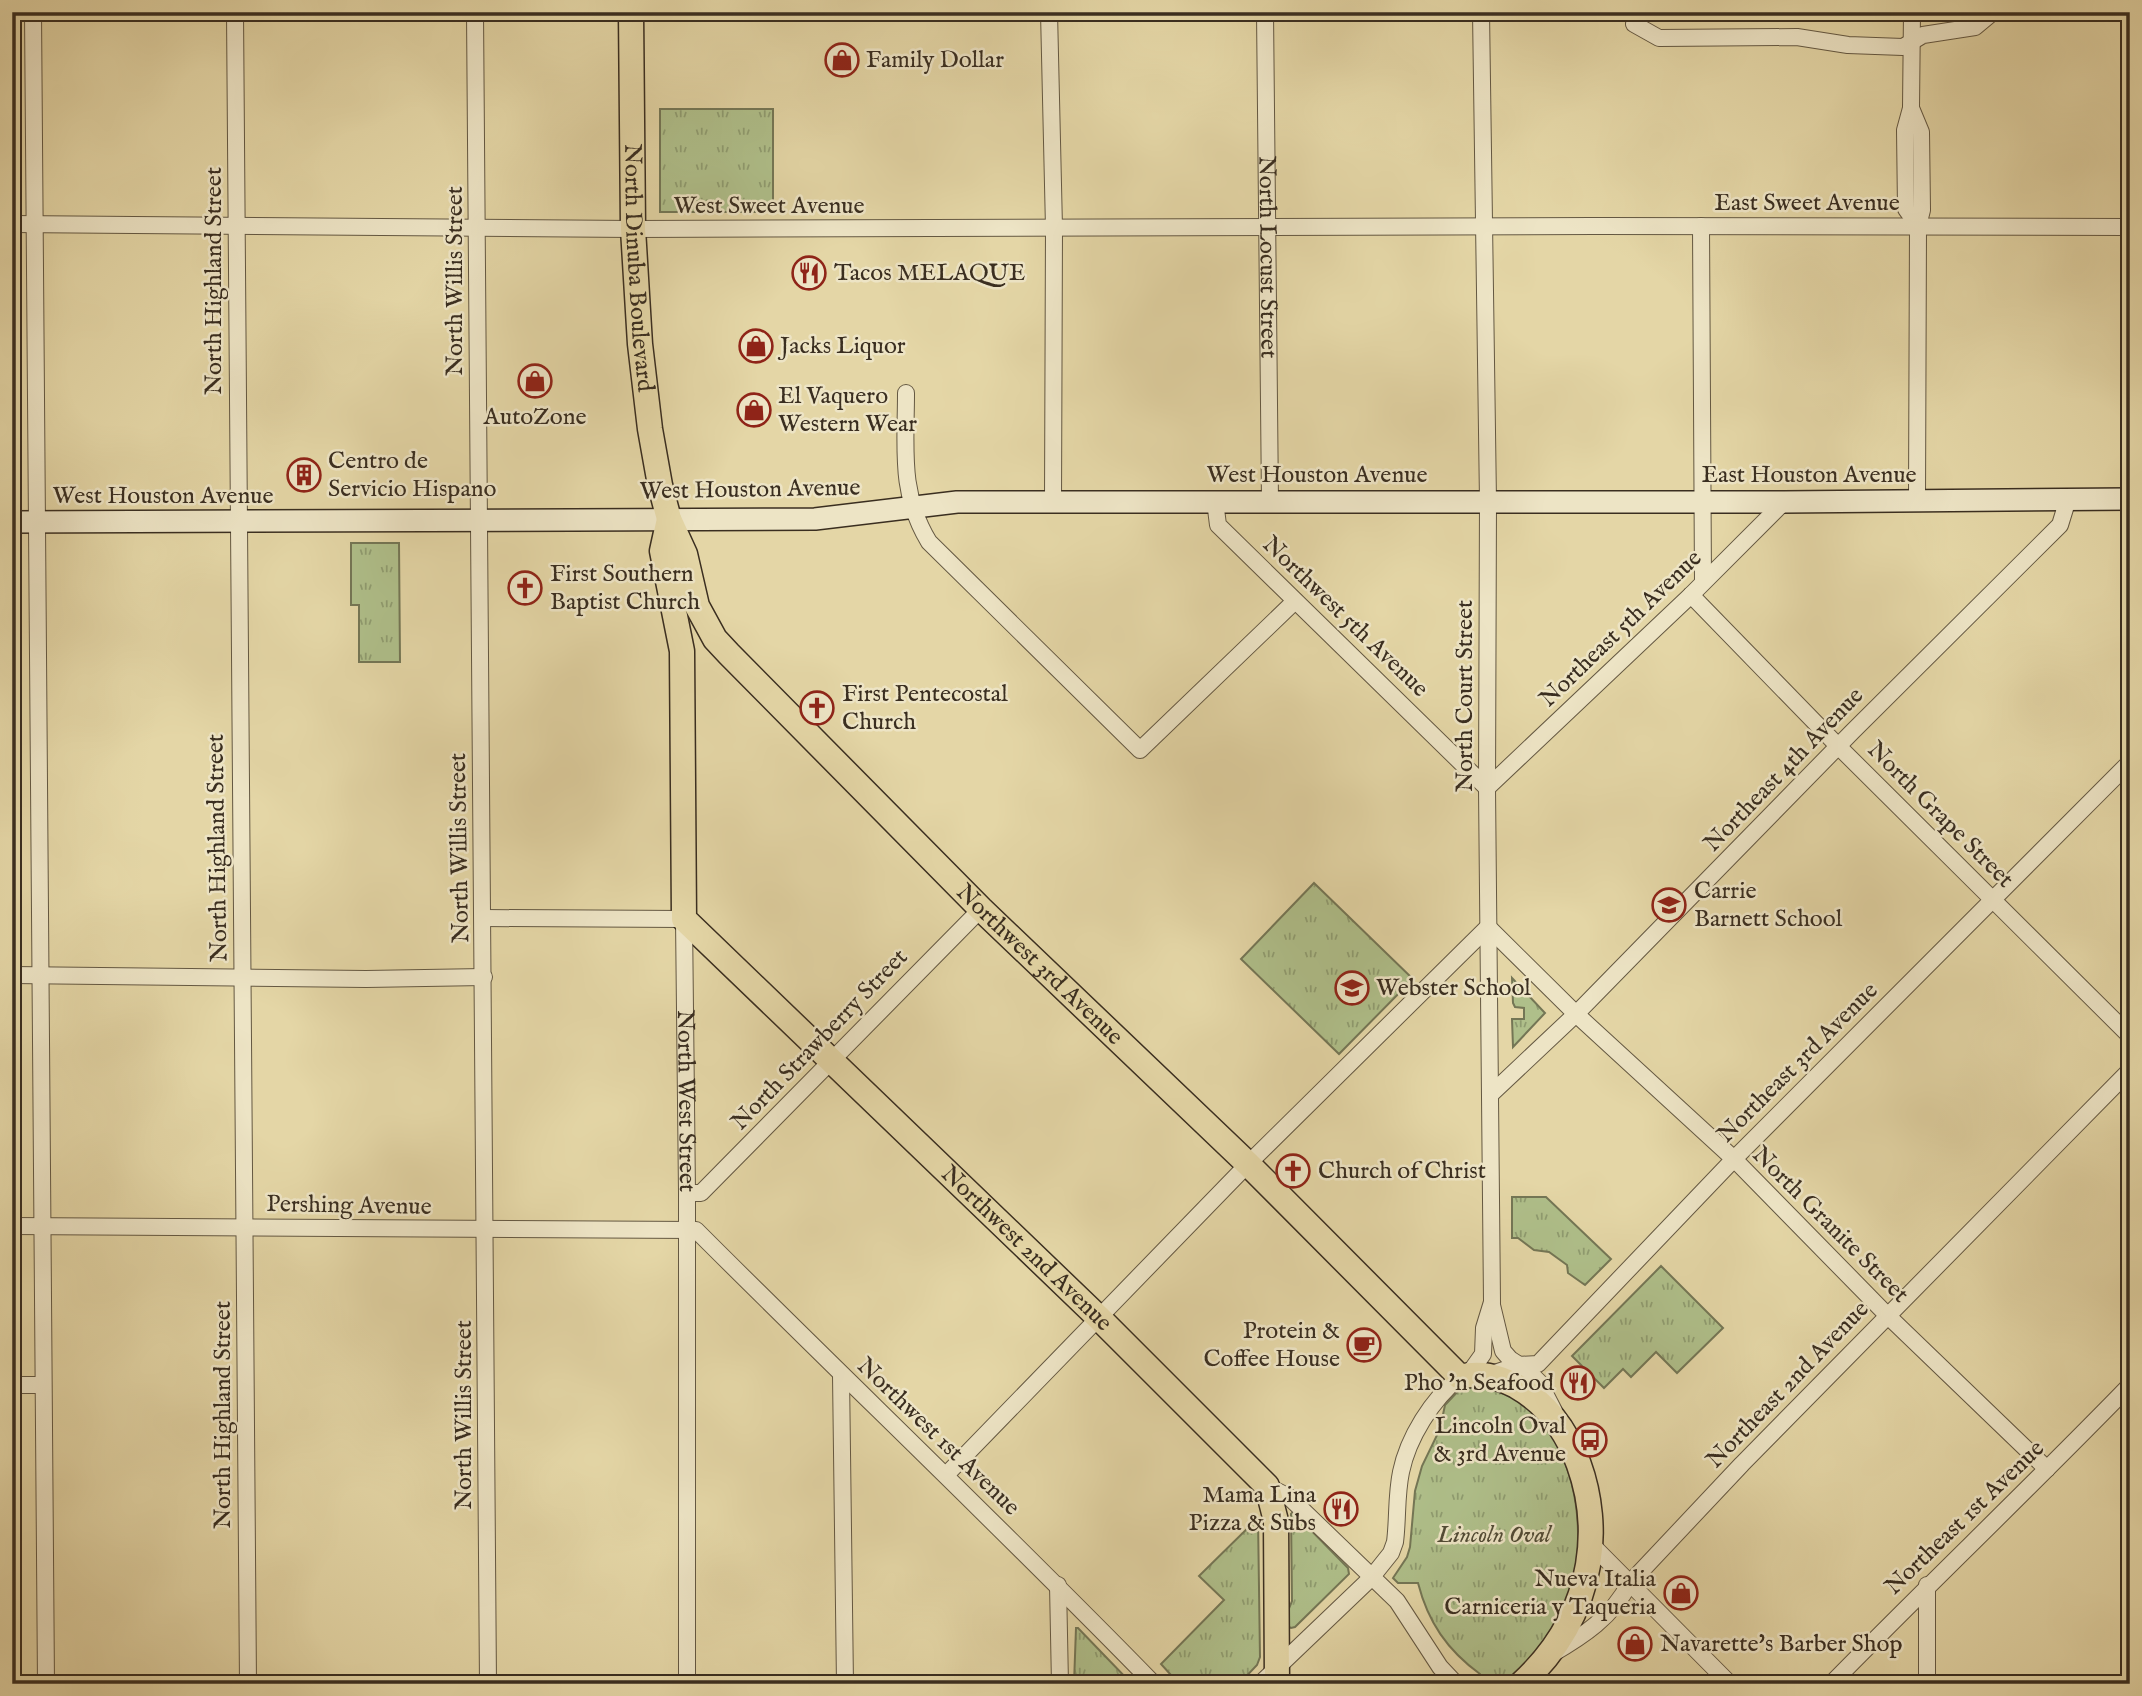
<svg xmlns="http://www.w3.org/2000/svg" width="2142" height="1696" viewBox="0 0 2142 1696" font-family="'IM FELL English',serif">
<style>
.grass{fill:url(#grass-tufts);stroke:#747655;stroke-width:2}
.lines{fill:none;stroke-linecap:round;stroke-linejoin:round}
.street-casing{stroke:#645842;stroke-width:18}
.secondary-casing{stroke:#3a2e20;stroke-width:24}
.primary-casing{stroke:#3a2e20;stroke-width:27}
.street{stroke:#ede4c5;stroke-width:16}
.secondary{stroke:#ede4c5;stroke-width:21}
.primary{stroke:#e4d6a6;stroke-width:24}
.labels{text-anchor:middle;dominant-baseline:central;stroke-width:5;stroke-linejoin:round;paint-order:stroke}
.poi-label{font-size:24px;fill:#3a2e20;stroke:#ede4c5;text-anchor:start}
.street-label{font-size:24px;fill:#3a2e20;stroke:#ede4c5}
.park-label{font-size:24px;font-style:italic;fill:#514b35;stroke:#ede4c5}
</style>
<defs>
<pattern id="grass-tufts" width="24" height="20" patternUnits="userSpaceOnUse" patternTransform="scale(1.75)"><rect width="24" height="20" fill="#afbf8a"/><path d="M3 7l-1-3M5 7V3M7 7l1-3M15 17l-1-3M17 17v-4M19 17l1-3" fill="none" stroke="#8f9c70"/></pattern>
</defs>
<rect width="100%" height="100%" fill="#e4d6a6"/>
<filter id="stains"><feTurbulence type="fractalNoise" baseFrequency=".00286" numOctaves="4"/><feColorMatrix values="0 0 0 0 .2 0 0 0 0 .09 0 0 0 0 .02 0 0 0 .5 -.17"/></filter>
<radialGradient id="worn" r=".72"><stop offset=".6" stop-color="#630" stop-opacity="0"/><stop offset="1" stop-color="#630" stop-opacity=".3"/></radialGradient>
<g class="grass">
<rect x="660" y="109" width="113" height="103"/>
<polygon points="351,543 399,543 400,662 359,662 359,605 351,605"/>
<polygon points="1314,883 1413,979 1339,1054 1241,959"/>
<polygon points="1512,978 1545,1013 1513,1047 1512,1019 1524,1019 1524,1008 1515,1007 1513,1003"/>
<polygon points="1512,1197 1546,1197 1611,1259 1585,1285 1568,1273 1567,1265 1549,1252 1534,1250 1518,1238 1512,1238"/>
<polygon points="1661,1266 1723,1328 1677,1373 1656,1352 1631,1377 1623,1369 1604,1388 1572,1356"/>
<path d="M1473,1383c14,4 34,6 46,13 11,6 31,35 37,46 28,55 30,125 2,180 -11,23 -33,45 -51,62h-26l-1,-10c-33,-24 -52,-52 -62,-91h-20l-5,-5 14,-21 3,-10 5,-56 7,-25 18,-37 5,-24 17,-18z"/>
<polygon points="1293,1512 1348,1568 1349,1574 1295,1627 1291,1628 1287,1626 1288,1611 1292,1601 1291,1514"/>
<polygon points="1258,1518 1260,1657 1257,1665 1239,1684 1179,1684 1161,1664 1224,1600 1199,1576"/>
<polygon points="1076,1628 1078,1628 1132,1684 1074,1684"/>
</g>
<g class="lines">
<defs>
<g id="street">
<polyline points="33,12 46,1684"/>
<polyline points="235,12 248,1684"/>
<polyline points="475,12 488,1684"/>
<polyline points="1049,12 1054,228 1053,501"/>
<path id="s1" d="M1265,12l5,489"/>
<polyline points="1912,12 1911,108 1905,130 1906,209 1918,226"/>
<polyline points="1634,24 1659,38 1797,37 1848,45 1903,47 1923,35 1975,27 1993,12"/>
<polyline points="1911,108 1921,132 1922,210 1918,226 1917,500"/>
<polyline points="12,224 633,229 1594,226 2130,227"/>
<polyline points="1701,226 1703,582"/>
<path d="M906,393c0,54 -7,100 23,149l211,208 155,-149"/>
<polyline points="1215,501 1218,525 1487,788 1691,595 1784,502"/>
<polyline points="1691,595 1838,746 2130,1036"/>
<path id="s2" d="M484,918l200,1 3,274v491"/>
<polyline points="12,975 366,979 484,977"/>
<polyline points="1490,1095 1576,1014 1852,732 2060,525 2068,499"/>
<polyline points="687,1193 701,1193 981,909"/>
<path d="M12,1226l684,4c152,152 308,300 458,454"/>
<polyline points="1492,1305 1503,1351 1510,1359 1527,1370 1539,1382 1554,1411"/>
<polyline points="841,1375 845,1684"/>
<polyline points="1468,1375 1483,1354 1484,1328 1492,1302 1487,788 1488,501 1481,12"/>
<polyline points="1489,1375 1518,1365 1538,1364 1734,1159 2130,762"/>
<polyline points="12,1385 43,1385"/>
<polyline points="946,1475 1248,1164 1488,927 1576,1014 1734,1159 1888,1316 2047,1469"/>
<polyline points="1267,1486 1289,1497 1397,1601 1440,1667 1456,1684"/>
<polyline points="1591,1544 1730,1684"/>
<polyline points="1058,1585 1060,1684"/>
<polyline points="1927,1585 1927,1684"/>
<path d="M1552,1654c31,-18 60,-37 77,-70l113,-120 388,-394"/>
<path d="M1260,1684l111,-106 20,-25 4,-11c3,-23 1,-46 6,-70 7,-34 31,-73 59,-95"/>
<path d="M1831,1684c99,-101 201,-198 299,-299"/>
</g>
<polyline id="secondary" points="12,522 815,519 957,502 1784,502 2130,499"/>
<g id="primary">
<path id="s3" d="M631,12l2,217 7,115 10,85 10,56 9,34 16,35 12,52 18,33 14,15 252,255 267,255 212,213c20,-5 37,-1 56,9 60,34 83,114 72,179 -8,47 -32,87 -67,119"/>
<path id="s4" d="M669,519l-7,32 20,100 2,268 415,399 168,168 9,35 1,163"/>
</g>
</defs>
<use href="#street" class="street-casing"/>
<use href="#secondary" class="secondary-casing"/>
<use href="#primary" class="primary-casing"/>
<use href="#street" class="street"/>
<use href="#secondary" class="secondary"/>
<use href="#primary" class="primary"/>
</g>
<defs>
<symbol id="shop-ring" viewBox="-11 -11 22 22"><circle r="9.5" fill="#ede4c5" stroke="#8f2418" stroke-width="1.5"/><path d="M-5-2.5h2.3a2.7 3.5 0 0 1 5.4 0H5L5.5 6h-11ZM-1.5-2.5h3a1.5 2.3 0 0 0-3 0Z" fill="#8f2418"/></symbol>
<symbol id="restaurant-ring" viewBox="-11 -11 22 22"><circle r="9.5" fill="#ede4c5" stroke="#8f2418" stroke-width="1.5"/><path d="M-5-6h1v4h1v-4h1v4h1v-4h1v5L-1.5 .5V6h-2V.5L-5-1ZM5-6V6H3V1.5H1.5Q1.5-4 5-6Z" fill="#8f2418"/></symbol>
<symbol id="building-ring" viewBox="-11 -11 22 22"><circle r="9.5" fill="#ede4c5" stroke="#8f2418" stroke-width="1.5"/><path d="M-4-6H4V6H1V3H-1V6H-4ZM-2.5-4.3h1.7v1.8h-1.7ZM.8-4.3h1.7v1.8H.8ZM-2.5-1h1.7V.8h-1.7ZM.8-1h1.7V.8H.8Z" fill="#8f2418"/></symbol>
<symbol id="church-ring" viewBox="-11 -11 22 22"><circle r="9.5" fill="#ede4c5" stroke="#8f2418" stroke-width="1.5"/><path d="M-1.2-6h2.4v3.5h3.3v2.4h-3.3V6h-2.4V-.1h-3.3v-2.4h3.3Z" fill="#8f2418"/></symbol>
<symbol id="school-ring" viewBox="-11 -11 22 22"><circle r="9.5" fill="#ede4c5" stroke="#8f2418" stroke-width="1.5"/><path d="M0-5L7-2L0 1L-7-2ZM-4 1L0 2.5L4 1V4Q0 6-4 4Z" fill="#8f2418"/></symbol>
<symbol id="cafe-ring" viewBox="-11 -11 22 22"><circle r="9.5" fill="#ede4c5" stroke="#8f2418" stroke-width="1.5"/><path d="M-5.5-4.5H6V0H3Q3 3.5 0 3.5H-2.5Q-5.5 3.5-5.5 0ZM3-3.2v2h1.7v-2ZM-6 4.5H4V6H-6Z" fill="#8f2418"/></symbol>
<symbol id="bus-ring" viewBox="-11 -11 22 22"><circle r="9.5" fill="#ede4c5" stroke="#8f2418" stroke-width="1.5"/><path d="M-5-6H5V4H4V6H2V4H-2V6H-4V4H-5ZM-3.5-4V0h7V-4ZM-3.5 1.2v1.5H-2V1.2ZM2 1.2v1.5H3.5V1.2Z" fill="#8f2418"/></symbol>
</defs>
<g fill-rule="evenodd">
<use href="#shop-ring" x="823" y="41" width="38" height="38"/>
<use href="#restaurant-ring" x="790" y="254" width="38" height="38"/>
<use href="#shop-ring" x="737" y="327" width="38" height="38"/>
<use href="#shop-ring" x="516" y="362" width="38" height="38"/>
<use href="#shop-ring" x="735" y="391" width="38" height="38"/>
<use href="#building-ring" x="285" y="456" width="38" height="38"/>
<use href="#church-ring" x="506" y="569" width="38" height="38"/>
<use href="#church-ring" x="798" y="689" width="38" height="38"/>
<use href="#school-ring" x="1650" y="886" width="38" height="38"/>
<use href="#school-ring" x="1333" y="969" width="38" height="38"/>
<use href="#church-ring" x="1274" y="1152" width="38" height="38"/>
<use href="#cafe-ring" x="1345" y="1326" width="38" height="38"/>
<use href="#restaurant-ring" x="1559" y="1364" width="38" height="38"/>
<use href="#bus-ring" x="1571" y="1421" width="38" height="38"/>
<use href="#restaurant-ring" x="1322" y="1490" width="38" height="38"/>
<use href="#shop-ring" x="1662" y="1574" width="38" height="38"/>
<use href="#shop-ring" x="1616" y="1625" width="38" height="38"/>
</g>
<g class="labels">
<g class="poi-label">
<text x="866" y="60">Family Dollar</text>
<text x="834" y="273">Tacos MELAQUE</text>
<text x="780" y="346">Jacks Liquor</text>
<text x="778" y="396">El Vaquero<tspan x="778" dy="28">Western Wear</tspan></text>
<text x="535" y="417" text-anchor="middle">AutoZone</text>
<text x="328" y="461">Centro de<tspan x="328" dy="28">Servicio Hispano</tspan></text>
<text x="550" y="574">First Southern<tspan x="550" dy="28">Baptist Church</tspan></text>
<text x="842" y="694">First Pentecostal<tspan x="842" dy="28">Church</tspan></text>
<text x="1694" y="891">Carrie<tspan x="1694" dy="28">Barnett School</tspan></text>
<text x="1376" y="988">Webster School</text>
<text x="1318" y="1171">Church of Christ</text>
<text x="1340" y="1331" text-anchor="end">Protein &amp;<tspan x="1340" dy="28">Coffee House</tspan></text>
<text x="1554" y="1383" text-anchor="end">Pho 'n Seafood</text>
<text x="1566" y="1426" text-anchor="end">Lincoln Oval<tspan x="1566" dy="28">&amp; 3rd Avenue</tspan></text>
<text x="1316" y="1495" text-anchor="end">Mama Lina<tspan x="1316" dy="28">Pizza &amp; Subs</tspan></text>
<text x="1656" y="1579" text-anchor="end">Nueva Italia<tspan x="1656" dy="28">Carniceria y Taqueria</tspan></text>
<text x="1660" y="1644">Navarette's Barber Shop</text>
</g>
<g class="street-label">
<text x="1807" y="203">East Sweet Avenue</text>
<text x="769" y="206">West Sweet Avenue</text>
<text stroke="none"><textPath href="#s1" startOffset="245">North Locust Street</textPath></text>
<text stroke="none"><textPath href="#s3" startOffset="256">North Dinuba Boulevard</textPath></text>
<text transform="translate(214 281) rotate(-90)">North Highland Street</text>
<text transform="translate(455 281) rotate(-90)">North Willis Street</text>
<text x="1317" y="475">West Houston Avenue</text>
<text x="1809" y="475">East Houston Avenue</text>
<text transform="translate(750 490) rotate(-1)">West Houston Avenue</text>
<text x="163" y="496">West Houston Avenue</text>
<text transform="translate(1345 617) rotate(44)">Northwest 5th Avenue</text>
<text transform="translate(1621 629) rotate(-44)">Northeast 5th Avenue</text>
<text transform="translate(1465 696) rotate(-90)">North Court Street</text>
<text transform="translate(1784 770) rotate(-46)">Northeast 4th Avenue</text>
<text transform="translate(1940 815) rotate(45)">North Grape Street</text>
<text transform="translate(218 848) rotate(-91)">North Highland Street</text>
<text transform="translate(460 848) rotate(-91)">North Willis Street</text>
<text stroke="none"><textPath href="#s3" startOffset="1099">Northwest 3rd Avenue</textPath></text>
<text transform="translate(820 1040) rotate(-46)">North Strawberry Street</text>
<text transform="translate(1798 1063) rotate(-45)">Northeast 3rd Avenue</text>
<text stroke="none"><textPath href="#s2" startOffset="382">North West Street</textPath></text>
<text transform="translate(349 1206) rotate(1)">Pershing Avenue</text>
<text transform="translate(1830 1225) rotate(45)">North Granite Street</text>
<text stroke="none"><textPath href="#s4" startOffset="878">Northwest 2nd Avenue</textPath></text>
<text transform="translate(1788 1385) rotate(-46)">Northeast 2nd Avenue</text>
<text transform="translate(223 1415) rotate(-90)">North Highland Street</text>
<text transform="translate(464 1415) rotate(-90)">North Willis Street</text>
<text transform="translate(938 1437) rotate(44)">Northwest 1st Avenue</text>
<text transform="translate(1965 1518) rotate(-44)">Northeast 1st Avenue</text>
</g>
<g class="park-label">
<text x="1494" y="1535">Lincoln Oval</text>
</g>
</g>
<rect width="2142" height="1696" fill="none" stroke="#e4d6a6" stroke-width="42"/>
<rect x="14" y="14" width="2114" height="1668" fill="none" stroke="#3a2e20" stroke-width="3.5"/>
<rect x="21" y="21" width="2100" height="1654" fill="none" stroke="#3a2e20" stroke-width="2"/>
<rect width="100%" height="100%" filter="url(#stains)"/>
<rect width="100%" height="100%" fill="url(#worn)"/>
</svg>
